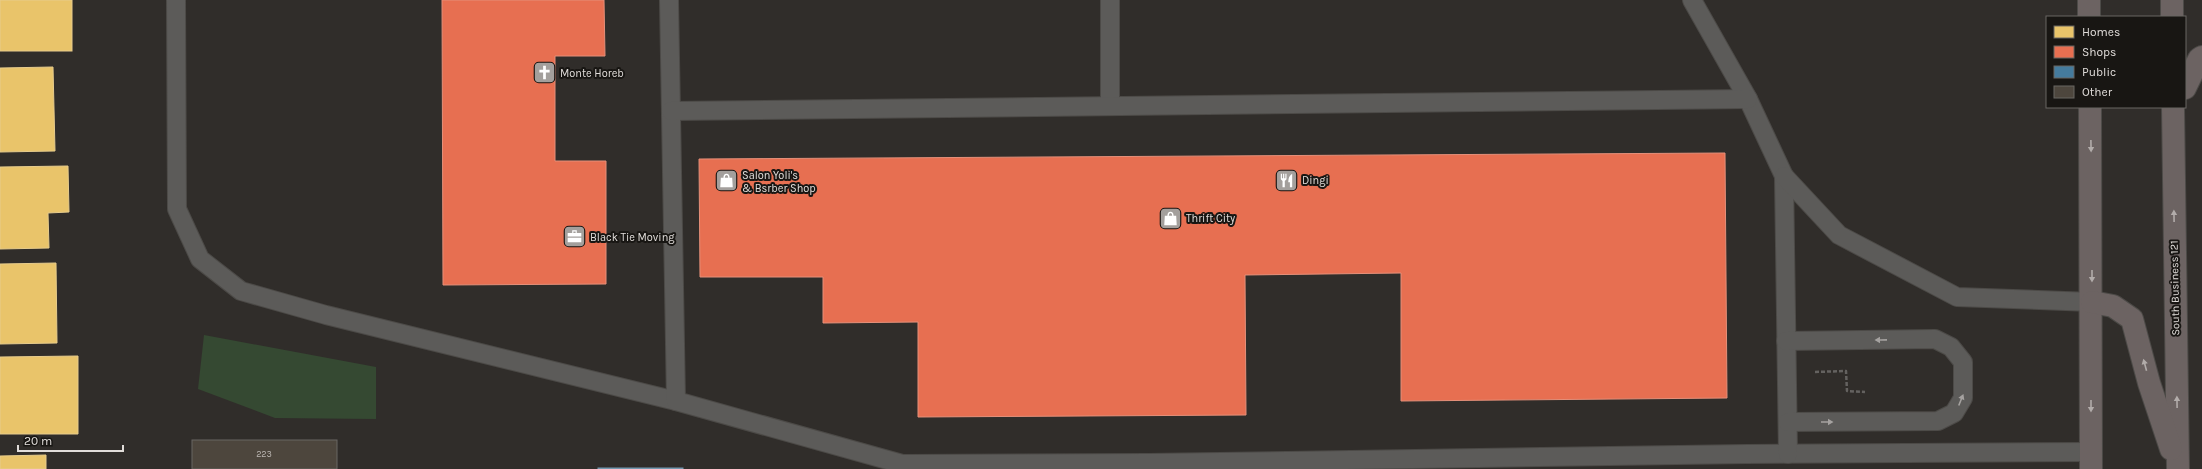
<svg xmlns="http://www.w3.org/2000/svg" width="2202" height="469" viewBox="0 0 2202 469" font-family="Karla,sans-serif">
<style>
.green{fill:#354932}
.homes{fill:#e9c46a;stroke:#e7cc8c}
.shops{fill:#e76f51;stroke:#e5907a}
.public{fill:#457b9d;stroke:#7498af}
.building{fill:#4d463d;stroke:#686663}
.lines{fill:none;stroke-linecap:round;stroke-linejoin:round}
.service-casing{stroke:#4c4a47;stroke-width:20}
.primary-casing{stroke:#4c4a47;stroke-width:24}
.path{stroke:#646260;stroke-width:2.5;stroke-dasharray:4 2;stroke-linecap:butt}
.service{stroke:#5c5b59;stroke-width:18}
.primary{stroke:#6c6362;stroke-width:22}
.oneway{fill:#b2acaa}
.oneway2{fill:#a5a2a0}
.labels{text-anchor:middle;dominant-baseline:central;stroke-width:4;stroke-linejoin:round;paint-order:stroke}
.number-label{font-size:9px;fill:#bcb7b3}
.poi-label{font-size:11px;fill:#e1ddda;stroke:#181613;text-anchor:start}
.street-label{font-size:11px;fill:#e1ddda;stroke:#181613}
</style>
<rect width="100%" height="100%" fill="#302d2a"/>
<polygon class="green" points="204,335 376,367 376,419 275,418 198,389"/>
<g class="homes">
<rect x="0" y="0" width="72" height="51"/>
<polygon points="53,67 55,151 0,152 0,68"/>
<polygon points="68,166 69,212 48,213 49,248 0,249 0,167"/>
<polygon points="56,263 57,343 0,344 0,264"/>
<polygon points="78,356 78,434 0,434 0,357"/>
<polygon points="46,455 46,469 0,469 0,456"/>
</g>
<g class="shops">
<polygon points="442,0 604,0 605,56 555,56 555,161 606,161 606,284 443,285"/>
<polygon points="1725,153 1727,398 1401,401 1401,273 1245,275 1246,415 918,417 918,322 823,323 823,277 700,277 699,159"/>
</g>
<rect class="public" x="598" y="468" width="85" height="1"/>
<rect class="building" x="192" y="440" width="145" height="29"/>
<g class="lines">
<defs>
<g id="service">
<polyline points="176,0 177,209 200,259 241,291 326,315 676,401"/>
<polyline points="669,0 676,401 902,464 1148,463 1746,454 2091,452"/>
<polyline points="1110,0 1110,106"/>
<polyline points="1692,0 1748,99 1784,176 1788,454"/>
<polyline points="671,111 1748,99"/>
<polyline points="1784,176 1839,235 1957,297 2092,302"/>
<polyline points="1786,341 1935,339 1951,347 1963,362 1963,398 1954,413 1938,421 1788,422"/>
</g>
<g id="primary">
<polyline points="2089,0 2089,17"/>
<polyline points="2172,0 2172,17"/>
<polyline points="2185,88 2199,59 2202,57"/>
<polyline points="2090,107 2091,469"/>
<polyline points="2173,107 2178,469"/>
<polyline points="2092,302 2113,306 2132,319 2149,383 2171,449"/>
</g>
</defs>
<use href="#service" class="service-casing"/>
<use href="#primary" class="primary-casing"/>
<polyline class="path" points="1815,372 1846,371 1847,391 1865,392"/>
<use href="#service" class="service"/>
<use href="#primary" class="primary"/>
</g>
<defs><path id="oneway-solid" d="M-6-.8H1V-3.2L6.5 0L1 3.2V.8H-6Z"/></defs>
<g class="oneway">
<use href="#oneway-solid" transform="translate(2091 146) rotate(89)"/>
<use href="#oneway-solid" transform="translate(2174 216) rotate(-91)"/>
<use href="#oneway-solid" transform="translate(2092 276) rotate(90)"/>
<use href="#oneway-solid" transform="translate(2145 365) rotate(-105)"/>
<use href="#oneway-solid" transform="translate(2177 402) rotate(-91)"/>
<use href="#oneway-solid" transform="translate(2091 406) rotate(90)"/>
</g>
<g class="oneway2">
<use href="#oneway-solid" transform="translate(1881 340) rotate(179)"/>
<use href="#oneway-solid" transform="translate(1961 400) rotate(-68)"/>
<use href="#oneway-solid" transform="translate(1827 422)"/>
</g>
<defs>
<symbol id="church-square" viewBox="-11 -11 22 22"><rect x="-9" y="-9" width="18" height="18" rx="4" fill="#a39f9c" stroke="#181613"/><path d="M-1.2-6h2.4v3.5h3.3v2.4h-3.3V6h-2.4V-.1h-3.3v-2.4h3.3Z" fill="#fff"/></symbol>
<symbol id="restaurant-square" viewBox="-11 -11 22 22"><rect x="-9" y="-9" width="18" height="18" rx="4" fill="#a39f9c" stroke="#181613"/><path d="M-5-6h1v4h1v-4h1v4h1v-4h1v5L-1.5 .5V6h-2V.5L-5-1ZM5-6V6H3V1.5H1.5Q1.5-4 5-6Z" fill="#fff"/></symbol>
<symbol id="shop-square" viewBox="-11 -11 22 22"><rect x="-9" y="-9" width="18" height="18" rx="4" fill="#a39f9c" stroke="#181613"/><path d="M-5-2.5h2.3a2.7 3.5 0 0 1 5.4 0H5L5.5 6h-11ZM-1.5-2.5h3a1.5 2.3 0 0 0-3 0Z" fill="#fff"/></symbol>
<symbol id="office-square" viewBox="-11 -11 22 22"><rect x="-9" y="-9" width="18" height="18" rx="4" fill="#a39f9c" stroke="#181613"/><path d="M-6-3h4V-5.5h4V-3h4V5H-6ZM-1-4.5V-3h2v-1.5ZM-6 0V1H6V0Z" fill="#fff"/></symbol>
</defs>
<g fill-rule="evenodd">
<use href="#church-square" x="532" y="60" width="25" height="25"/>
<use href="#restaurant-square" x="1274" y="168" width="25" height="25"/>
<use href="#shop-square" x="714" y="168" width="25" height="25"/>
<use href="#shop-square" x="1158" y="206" width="25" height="25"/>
<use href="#office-square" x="562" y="224" width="25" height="25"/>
</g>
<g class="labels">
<g class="number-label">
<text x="264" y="454">223</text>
</g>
<g class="poi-label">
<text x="560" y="73">Monte Horeb</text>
<text x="742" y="175">Salon Yoli's<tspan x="742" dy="13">&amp; Bsrber Shop</tspan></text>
<text x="1302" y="180">Dingi</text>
<text x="1186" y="218">Thrift City</text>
<text x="590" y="237">Black Tie Moving</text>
</g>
<g class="street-label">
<text transform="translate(2175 288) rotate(-91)">South Business 121</text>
</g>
</g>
<rect x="2046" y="16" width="140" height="92" fill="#181613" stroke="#686663"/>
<rect x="2054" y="26" width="20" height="12" fill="#e9c46a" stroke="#686663"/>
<text x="2082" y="36" font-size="12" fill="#e1ddda">Homes</text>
<rect x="2054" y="46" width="20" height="12" fill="#e76f51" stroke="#686663"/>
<text x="2082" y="56" font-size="12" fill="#e1ddda">Shops</text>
<rect x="2054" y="66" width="20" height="12" fill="#457b9d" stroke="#686663"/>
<text x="2082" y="76" font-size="12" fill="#e1ddda">Public</text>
<rect x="2054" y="86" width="20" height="12" fill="#4d463d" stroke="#686663"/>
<text x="2082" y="96" font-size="12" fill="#e1ddda">Other</text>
<path d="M18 445v6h105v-6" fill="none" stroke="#e1ddda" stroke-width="2"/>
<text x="24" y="445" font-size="12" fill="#e1ddda" stroke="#181613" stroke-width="3" paint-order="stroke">20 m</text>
</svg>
